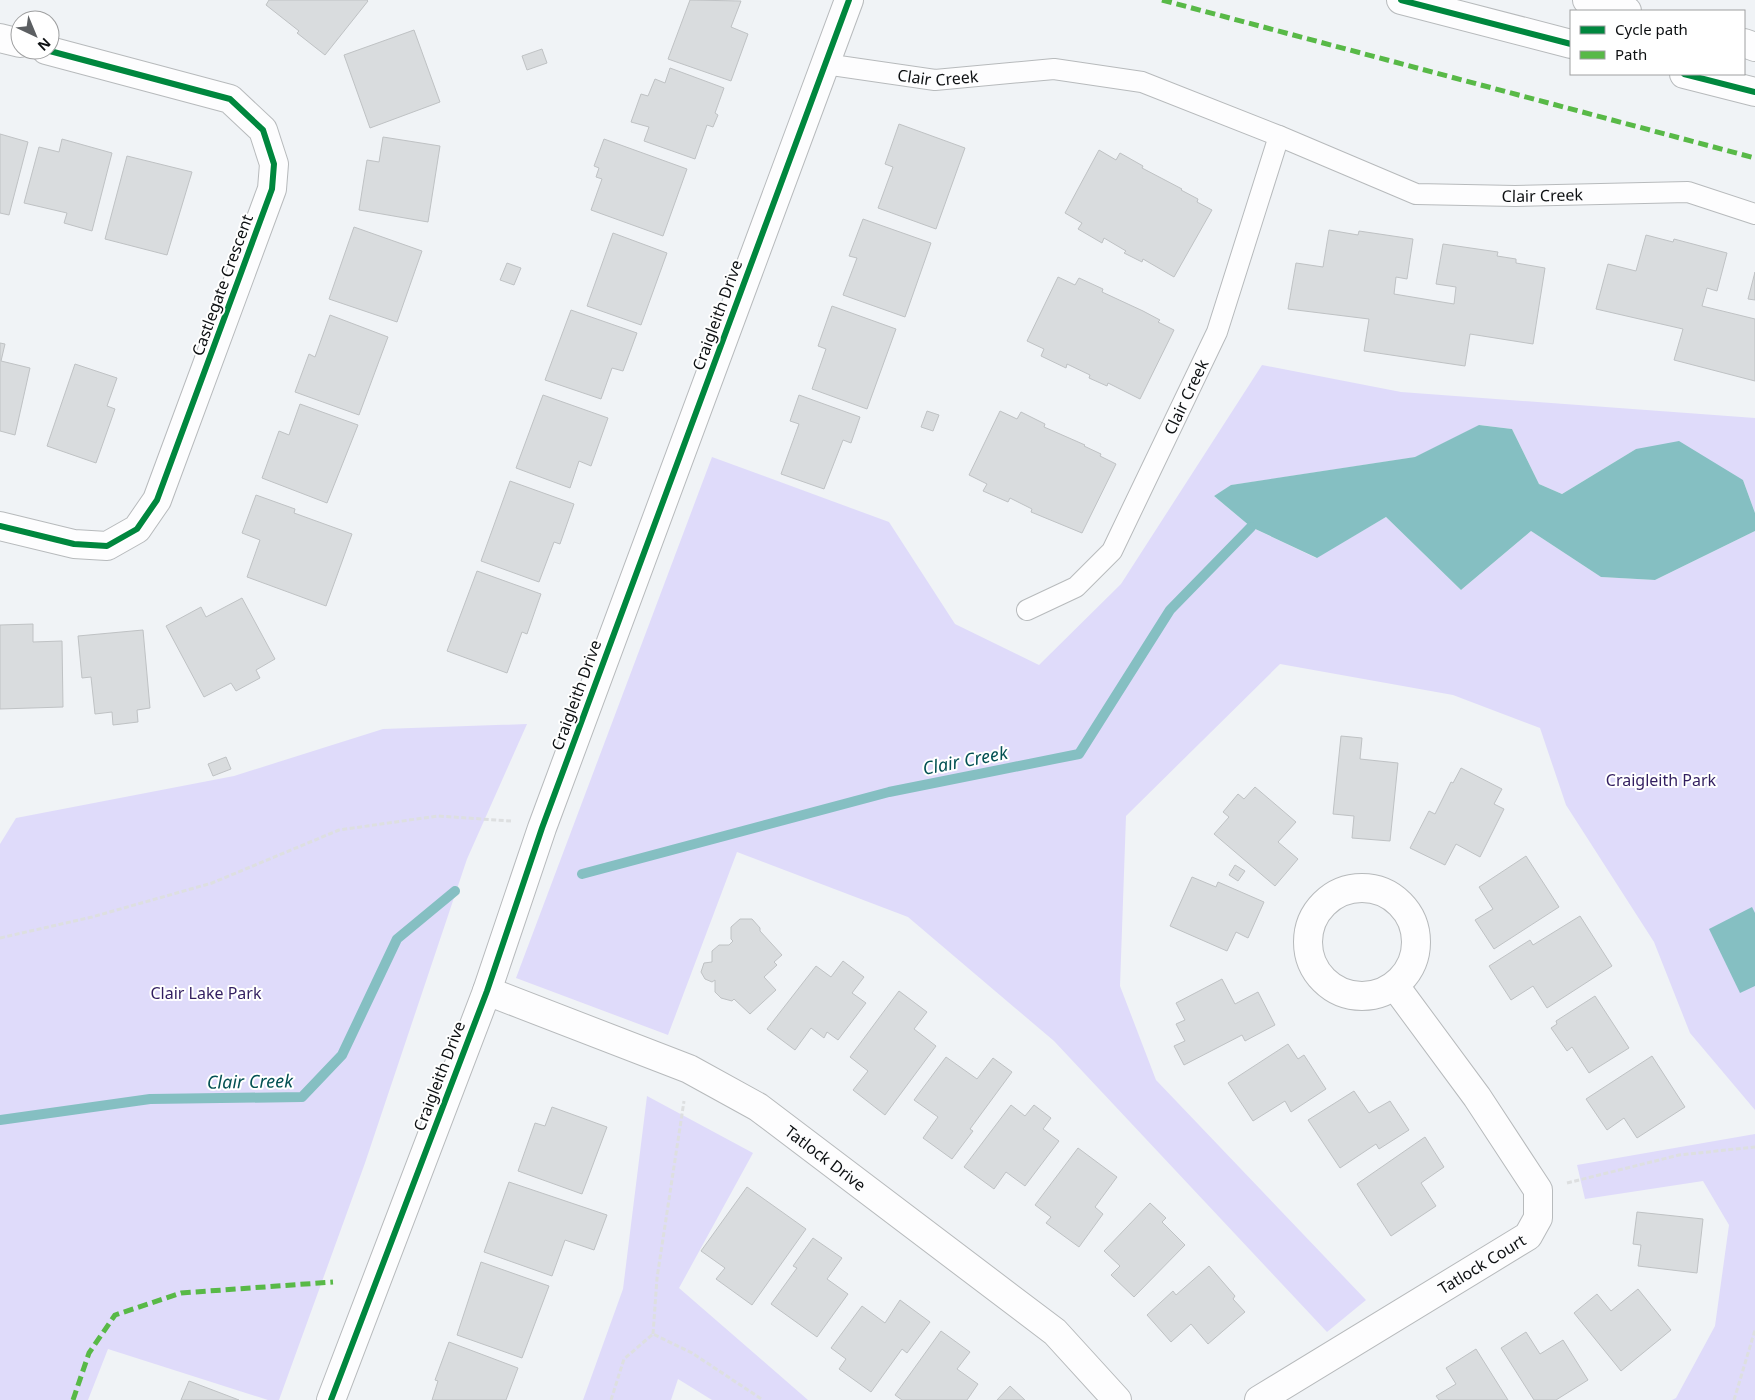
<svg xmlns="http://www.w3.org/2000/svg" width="1755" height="1400" viewBox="0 0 1755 1400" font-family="'Noto Sans',sans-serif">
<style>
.green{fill:#dfdbfa}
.water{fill:#85bfc2}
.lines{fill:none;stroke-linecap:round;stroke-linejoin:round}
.stream{stroke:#85bfc2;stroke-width:10}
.building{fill:#d9dcde;stroke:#bfc2c4}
.lane-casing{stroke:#b7babc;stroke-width:22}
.street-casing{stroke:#b7babc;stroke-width:30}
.secondary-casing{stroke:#b7babc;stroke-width:30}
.path{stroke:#dddfe0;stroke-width:3;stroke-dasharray:5 2.5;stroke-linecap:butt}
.lane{stroke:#fdfdfe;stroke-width:20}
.street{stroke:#fdfdfe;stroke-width:28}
.secondary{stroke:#fdfdfe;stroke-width:28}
.quiet{stroke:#58b947;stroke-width:5;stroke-dasharray:10 5;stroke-linecap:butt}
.cycleway-casing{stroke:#fff;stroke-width:9}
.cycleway{stroke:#00873e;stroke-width:6}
.labels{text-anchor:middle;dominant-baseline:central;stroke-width:4;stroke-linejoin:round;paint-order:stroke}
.street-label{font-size:16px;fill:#0d1012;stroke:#fff}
.park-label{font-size:16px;fill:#321f60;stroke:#fff}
.water-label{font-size:18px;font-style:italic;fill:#035153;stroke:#fff}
</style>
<rect width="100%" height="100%" fill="#f0f3f6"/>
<g class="green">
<polygon points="1262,365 1401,392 1755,418 1755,513 1743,480 1636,449 1562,494 1539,484 1512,429 1480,425 1416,457 1232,485 1214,496 1251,527 1316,558 1386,517 1461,590 1531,531 1601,577 1655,580 1755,531 1755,1110 1690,1033 1654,942 1566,805 1540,728 1453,695 1280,664 1126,816 1120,986 1156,1080 1366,1300 1327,1332 1054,1041 908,917 737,852 668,1035 516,978 712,457 889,522 955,624 1039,665 1121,584"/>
<polygon points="527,724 467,859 365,1163 279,1400 268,1400 108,1349 88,1400 0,1400 0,844 16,818 234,776 383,729"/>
<polygon points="647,1096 753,1153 679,1288 808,1400 712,1400 678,1379 671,1400 583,1400 623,1289"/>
<polygon points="1755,1134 1755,1400 1672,1400 1676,1398 1715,1326 1729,1225 1703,1181 1585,1199 1577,1165"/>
</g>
<g class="water">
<polygon points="1479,425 1512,429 1539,484 1562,494 1636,449 1679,441 1743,480 1755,513 1755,531 1655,580 1601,577 1531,531 1461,590 1386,517 1317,558 1251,527 1214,496 1231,485 1415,457"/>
<polygon points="1752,907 1755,913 1755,986 1740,993 1709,929"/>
</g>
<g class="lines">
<g class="stream">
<polyline points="582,874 889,792 1079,754 1170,610 1251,527"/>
<polyline points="0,1120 150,1099 302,1097 342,1055 397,939 455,891"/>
</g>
</g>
<g class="building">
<polygon points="269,0 367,0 368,1 325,55 297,33 299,31 266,5"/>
<polygon points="690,0 741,1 731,27 748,34 731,81 668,59"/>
<polygon points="414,30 440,102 370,128 344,55"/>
<polygon points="542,49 547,63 527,70 522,56"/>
<polygon points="670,68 724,88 715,113 718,115 713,127 707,125 695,159 644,141 649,127 631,122 641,94 648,96 655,79 665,83"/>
<polygon points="899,124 965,148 936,229 878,208 893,167 885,164"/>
<polygon points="0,134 28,142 9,215 0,213"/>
<polygon points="383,137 440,146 428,222 359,210 367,160 379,162"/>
<polygon points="62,139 112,153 92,231 64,223 67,213 24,203 39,147 59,152"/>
<polygon points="604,139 687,169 663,236 591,210 602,179 596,177 599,168 594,166"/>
<polygon points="1099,150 1116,160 1120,153 1143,166 1142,168 1182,189 1181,190 1198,199 1197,202 1212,210 1174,277 1143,259 1142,262 1124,253 1126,251 1104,238 1102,243 1078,229 1082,223 1065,213"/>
<polygon points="127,156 192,172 167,255 105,239"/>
<polygon points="863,219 931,243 905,317 843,295 857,258 849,256"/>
<polygon points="354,227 422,251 397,322 329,299"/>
<polygon points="1329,230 1358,235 1359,231 1413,239 1407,279 1396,277 1394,294 1454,304 1456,287 1436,284 1443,244 1498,252 1497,256 1516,259 1516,263 1545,268 1533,344 1470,334 1465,366 1364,351 1369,319 1288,309 1296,263 1323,267"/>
<polygon points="613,233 667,253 641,325 587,306"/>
<polygon points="1646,235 1673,242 1674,239 1727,253 1717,291 1707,288 1702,306 1755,319 1755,381 1674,360 1683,329 1596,309 1608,264 1636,271"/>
<polygon points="507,263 521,268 514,285 500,280"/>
<polygon points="1755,272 1755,300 1748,299"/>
<polygon points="1058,277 1075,285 1079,278 1103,289 1102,292 1143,311 1160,320 1158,322 1174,330 1140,399 1108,383 1107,386 1089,378 1090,375 1067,364 1066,368 1041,356 1044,349 1027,341"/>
<polygon points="832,306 896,329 867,409 812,389 826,349 818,346"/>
<polygon points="571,310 637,333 623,371 612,368 601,399 545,380"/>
<polygon points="330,315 388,337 359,415 295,392 309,354 315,357"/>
<polygon points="0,343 5,344 1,361 30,368 15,435 0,431"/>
<polygon points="75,364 117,378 107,406 115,409 96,463 47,446"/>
<polygon points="543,395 608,418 591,466 579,461 570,488 516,468"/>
<polygon points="799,395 860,417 851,443 843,440 824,489 781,474 799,424 790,421"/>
<polygon points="300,404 358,425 327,503 262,478 279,431 289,435"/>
<polygon points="927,411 939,415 933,431 921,427"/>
<polygon points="1000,411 1017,419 1021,412 1045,424 1044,427 1085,445 1084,446 1101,454 1100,456 1116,464 1082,533 1031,512 1032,509 1010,498 1008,502 983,491 987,484 969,475"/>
<polygon points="510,481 574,504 560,544 554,542 539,582 481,561"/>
<polygon points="256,495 295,509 294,513 352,534 326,606 247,577 260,540 242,533"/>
<polygon points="477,571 541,594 527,634 522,632 507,673 447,651"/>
<polygon points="242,598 275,659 256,670 260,678 236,691 231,683 204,697 166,626 201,607 206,617"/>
<polygon points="33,624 33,642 62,641 63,707 0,709 0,625"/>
<polygon points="143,630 150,708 137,710 138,722 113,725 112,712 95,714 91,677 82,678 78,636"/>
<polygon points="1341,736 1362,738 1360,759 1398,763 1390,841 1352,838 1354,816 1333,814"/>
<polygon points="226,757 231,769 213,776 208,764"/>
<polygon points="1461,768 1502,789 1494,804 1504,809 1480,857 1456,844 1445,865 1410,848 1429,811 1435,814 1451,782 1453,783"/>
<polygon points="1255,787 1296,822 1278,842 1298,859 1275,886 1214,834 1229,817 1223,812 1238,794 1244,799"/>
<polygon points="1526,856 1559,907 1494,949 1475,920 1493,909 1479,887"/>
<polygon points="1235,865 1245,871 1238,881 1229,875"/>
<polygon points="1192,877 1216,887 1218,882 1264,902 1248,938 1236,932 1227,951 1170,926"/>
<polygon points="1580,916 1612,966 1547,1008 1533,986 1511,1000 1489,966 1530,940 1533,945"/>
<polygon points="740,919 752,919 760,928 760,931 782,955 774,962 777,965 764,977 776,990 750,1014 734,999 732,1001 721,998 715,992 715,980 712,982 705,979 701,972 704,963 712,962 712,951 719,945 729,945 733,941 731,939 731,927"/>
<polygon points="843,961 864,977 852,993 866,1003 838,1040 827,1032 824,1038 811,1028 795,1050 767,1029 816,966 831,977"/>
<polygon points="1222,979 1235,1004 1258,992 1275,1025 1245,1041 1242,1035 1184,1065 1174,1046 1185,1041 1176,1024 1185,1020 1176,1003"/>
<polygon points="899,991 927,1012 914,1029 936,1046 885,1115 853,1090 868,1071 850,1057"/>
<polygon points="1595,996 1629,1048 1589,1073 1572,1047 1567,1051 1551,1028 1557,1024 1556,1021"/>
<polygon points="1288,1044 1298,1059 1304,1055 1326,1089 1291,1112 1285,1101 1253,1121 1228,1083"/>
<polygon points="1652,1056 1685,1107 1637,1138 1624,1118 1607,1130 1586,1099"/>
<polygon points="946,1057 977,1079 993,1058 1012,1072 970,1129 973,1131 952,1159 923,1138 938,1117 914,1100"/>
<polygon points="1354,1091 1369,1113 1390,1101 1409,1130 1379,1149 1376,1144 1340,1168 1308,1120"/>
<polygon points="1011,1105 1025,1116 1034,1105 1051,1118 1043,1129 1059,1141 1025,1186 1006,1172 994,1189 964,1167"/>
<polygon points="552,1107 607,1127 582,1194 518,1171 535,1123 545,1126"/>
<polygon points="1425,1137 1444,1167 1421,1183 1436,1206 1391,1236 1357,1184"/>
<polygon points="1078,1148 1117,1177 1095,1207 1103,1214 1079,1247 1046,1223 1051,1217 1035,1205"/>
<polygon points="509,1182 607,1215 594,1250 565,1240 552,1276 484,1252"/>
<polygon points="747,1187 806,1229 752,1305 716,1279 725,1268 701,1251"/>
<polygon points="1150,1203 1166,1218 1162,1222 1185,1245 1134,1297 1111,1275 1120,1266 1104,1251"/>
<polygon points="1637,1212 1703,1219 1697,1273 1638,1266 1641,1245 1633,1244"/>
<polygon points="813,1238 842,1258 827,1279 848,1294 817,1337 771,1304 797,1268 793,1266"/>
<polygon points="481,1262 549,1286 522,1358 457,1335"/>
<polygon points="1209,1266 1235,1296 1233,1299 1245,1312 1208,1344 1191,1324 1171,1342 1147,1315 1173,1291 1176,1295"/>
<polygon points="1638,1289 1671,1330 1621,1371 1574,1313 1597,1294 1611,1311"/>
<polygon points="900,1300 930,1322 907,1353 902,1349 871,1392 839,1369 846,1359 831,1348 862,1306 885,1323"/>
<polygon points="941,1331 970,1352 957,1369 978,1384 967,1400 902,1400 895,1395"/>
<polygon points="1526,1332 1540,1354 1563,1340 1588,1380 1556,1400 1534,1400 1501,1348"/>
<polygon points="449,1342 518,1368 506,1400 432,1400 438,1381 435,1380"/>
<polygon points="1476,1349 1508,1400 1439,1400 1436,1396 1456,1384 1446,1368"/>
<polygon points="189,1381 239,1400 181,1400"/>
<polygon points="1010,1386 1025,1400 997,1400"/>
</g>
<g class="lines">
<defs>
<g id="lane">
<path id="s1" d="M825,64l110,16 119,-11 88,13 137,54 137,58 99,2 173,-4 67,22"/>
<path id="s2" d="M1027,610l49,-23 36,-36 105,-219 62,-196"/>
</g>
<g id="street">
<polyline points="0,38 20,43"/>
<polyline points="0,526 74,544 107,546 137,529 157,500 272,189 274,164 263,130 230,99 46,50"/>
<circle cx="1362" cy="942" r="54"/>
<path id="s3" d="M487,991l202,78 69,38 297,225 62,68"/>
<polyline points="331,1400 487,991 542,828 849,0"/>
<path id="s4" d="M1259,1400l269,-164 10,-18v-28l-61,-93 -82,-111"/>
</g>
<g id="secondary">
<polyline points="1401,0 1571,44"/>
<polyline points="1587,0 1627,11"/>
<polyline points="1744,43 1755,47"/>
<polyline points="1684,74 1755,92"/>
</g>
</defs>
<use href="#lane" class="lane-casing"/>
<use href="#street" class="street-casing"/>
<use href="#secondary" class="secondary-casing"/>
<g class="path">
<polyline points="0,938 92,917 212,883 339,830 438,816 511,821"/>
<polyline points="1567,1183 1679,1155 1755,1147"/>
<polyline points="653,1334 657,1278 684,1101"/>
<polyline points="611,1400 624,1359 653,1334 692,1353 763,1400"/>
<polyline points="1734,1400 1755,1330"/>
</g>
<use href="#lane" class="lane"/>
<use href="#street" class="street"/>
<use href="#secondary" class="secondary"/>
<g class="quiet">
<polyline points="1162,0 1755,158"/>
<polyline points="73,1400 89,1353 115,1315 181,1293 333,1282"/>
</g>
<defs>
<g id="cycleway">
<polyline points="1401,0 1571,44"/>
<polyline points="1684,74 1755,92"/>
<polyline points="0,526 74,544 107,546 137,529 157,500 272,189 274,164 263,130 230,99 46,50"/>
<polyline points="331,1400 487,991 542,828 849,0"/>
</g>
</defs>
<use href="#cycleway" class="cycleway-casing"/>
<use href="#cycleway" class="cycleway"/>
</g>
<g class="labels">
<g class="street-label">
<text stroke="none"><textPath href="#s1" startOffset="114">Clair Creek</textPath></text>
<text stroke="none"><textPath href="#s1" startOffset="742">Clair Creek</textPath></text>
<text transform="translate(222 285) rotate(-70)">Castlegate Crescent</text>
<text transform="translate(717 315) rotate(-70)">Craigleith Drive</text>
<text stroke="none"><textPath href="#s2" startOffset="276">Clair Creek</textPath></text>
<text transform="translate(576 695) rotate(-70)">Craigleith Drive</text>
<text transform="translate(439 1076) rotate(-69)">Craigleith Drive</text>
<text stroke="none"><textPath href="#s3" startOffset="380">Tatlock Drive</textPath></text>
<text stroke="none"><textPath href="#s4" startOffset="261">Tatlock Court</textPath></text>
</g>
<g class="park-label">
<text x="1661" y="780">Craigleith Park</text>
<text x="206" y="993">Clair Lake Park</text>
</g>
<g class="water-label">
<text transform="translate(965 760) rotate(-11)">Clair Creek</text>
<text transform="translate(250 1081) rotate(-1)">Clair Creek</text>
</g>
</g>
<rect x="1570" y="10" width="175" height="65" fill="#ffffff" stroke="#9e9fa0"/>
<rect x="1580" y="26" width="25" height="8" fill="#00873e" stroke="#9e9fa0"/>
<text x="1615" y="35" font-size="15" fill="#0d1012">Cycle path</text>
<rect x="1580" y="51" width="25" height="8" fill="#58b947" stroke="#9e9fa0"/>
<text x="1615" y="60" font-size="15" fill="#0d1012">Path</text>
<g transform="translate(35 35) rotate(136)"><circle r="24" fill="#ffffff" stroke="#9e9fa0"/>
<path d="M0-4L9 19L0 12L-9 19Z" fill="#5c5f62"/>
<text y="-8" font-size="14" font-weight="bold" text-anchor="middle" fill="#0d1012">N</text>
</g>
</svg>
